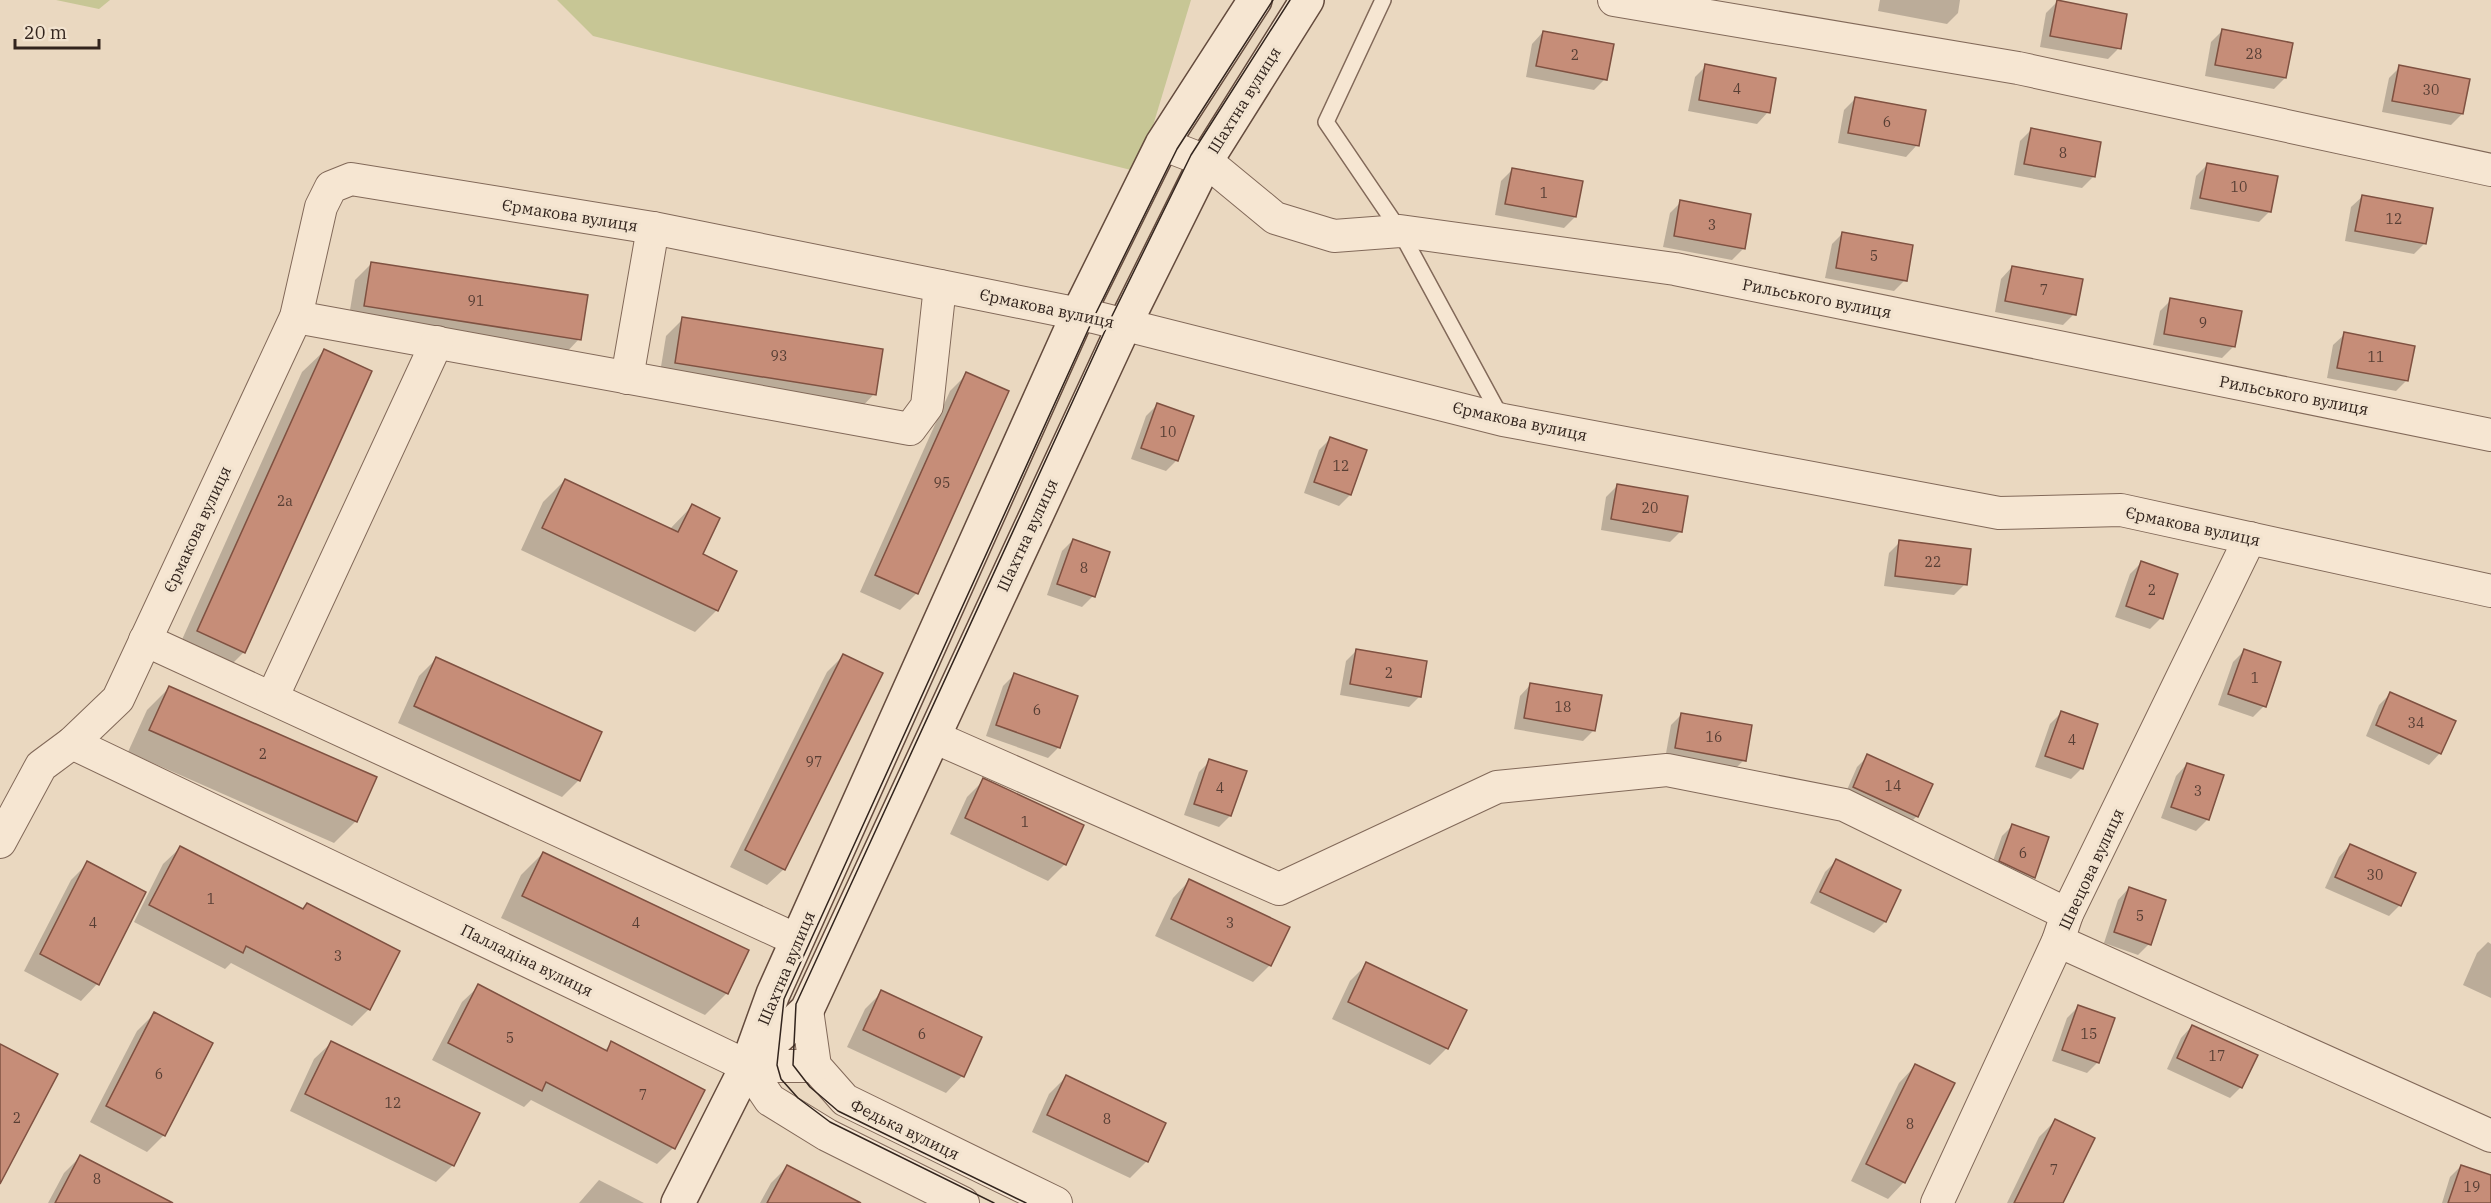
<svg xmlns="http://www.w3.org/2000/svg" width="2491" height="1203" viewBox="0 0 2491 1203" font-family="'IBM Plex Serif',serif">
<style>
.green{fill:#c7c695}
.shadow{fill:#0003}
.building{fill:#c68d78;stroke:#7f5141;stroke-width:1.5}
.lines{fill:none;stroke-linecap:round;stroke-linejoin:round}
.service-casing{stroke:#826959;stroke-width:18}
.minor-casing{stroke:#826959;stroke-width:34}
.secondary-casing{stroke:#644b3d;stroke-width:36}
.service{stroke:#f6e6d2;stroke-width:15}
.minor{stroke:#f6e6d2;stroke-width:32}
.secondary{stroke:#f6e6d2;stroke-width:33}
.tram{stroke:#32241d;stroke-width:1.5}
.labels{text-anchor:middle;dominant-baseline:central;stroke-width:6;stroke-linejoin:round;paint-order:stroke}
.number-label{font-size:14px;fill:#573e34}
.street-label{font-size:16px;fill:#32241d;stroke:#f2e3cf}
</style>
<rect width="100%" height="100%" fill="#ead8c0"/>
<g class="green">
<polygon points="56,0 110,0 99,9"/>
<polygon points="557,0 1191,0 1139,172 593,36"/>
</g>
<g class="shadow">
<polygon points="1880,0 1960,0 1958,13 1947,24 1878,11"/>
<polygon points="2057,2 2119,48 2108,59 2040,47 2046,13"/>
<polygon points="2222,31 2285,78 2274,89 2205,76 2211,42"/>
<polygon points="1543,32 1605,79 1594,90 1526,77 1532,44"/>
<polygon points="1706,66 1768,112 1757,124 1688,111 1695,77"/>
<polygon points="2400,67 2462,114 2451,125 2382,112 2389,78"/>
<polygon points="1855,99 1917,145 1906,157 1838,143 1844,110"/>
<polygon points="2031,130 2094,176 2082,188 2014,175 2020,141"/>
<polygon points="2207,165 2270,211 2259,222 2190,209 2196,176"/>
<polygon points="1512,170 1575,217 1564,228 1495,215 1501,181"/>
<polygon points="2363,196 2425,243 2414,254 2345,241 2351,207"/>
<polygon points="1681,202 1749,215 1743,249 1732,260 1663,247 1670,213"/>
<polygon points="1843,233 1905,280 1894,291 1825,278 1832,244"/>
<polygon points="372,263 579,339 563,356 348,322 355,280"/>
<polygon points="2012,267 2074,314 2063,325 1995,312 2001,279"/>
<polygon points="2171,300 2233,347 2222,358 2153,345 2160,311"/>
<polygon points="683,319 874,394 858,411 659,379 666,336"/>
<polygon points="2345,334 2407,380 2396,391 2327,378 2333,345"/>
<polygon points="324,351 244,652 222,674 176,653 302,372"/>
<polygon points="967,374 917,593 900,610 860,592 950,391"/>
<polygon points="1157,405 1177,460 1166,471 1131,459 1146,416"/>
<polygon points="1330,439 1350,495 1339,506 1304,493 1319,450"/>
<polygon points="565,480 669,530 692,506 701,555 717,610 695,632 521,550 543,502"/>
<polygon points="1618,485 1681,531 1670,542 1601,530 1606,497"/>
<polygon points="1073,540 1093,596 1082,607 1047,595 1062,551"/>
<polygon points="1900,542 1965,584 1954,595 1884,586 1889,553"/>
<polygon points="2141,563 2161,618 2150,629 2115,617 2130,574"/>
<polygon points="1357,650 1420,696 1409,707 1340,695 1346,661"/>
<polygon points="2244,651 2264,706 2253,717 2218,705 2233,662"/>
<polygon points="843,656 784,869 767,885 730,867 827,672"/>
<polygon points="436,659 579,780 562,797 398,723 419,676"/>
<polygon points="1014,675 1059,747 1048,758 986,736 1003,686"/>
<polygon points="1531,684 1594,730 1583,741 1514,729 1520,696"/>
<polygon points="169,688 356,821 334,843 128,752 147,710"/>
<polygon points="2390,694 2440,753 2429,765 2366,736 2379,705"/>
<polygon points="2061,713 2082,768 2071,779 2035,767 2050,724"/>
<polygon points="1682,714 1744,760 1733,771 1665,759 1671,725"/>
<polygon points="1868,756 1917,816 1906,827 1843,799 1857,767"/>
<polygon points="1210,761 1245,772 1230,816 1219,827 1184,815 1199,772"/>
<polygon points="2187,764 2222,776 2207,820 2196,831 2161,818 2176,776"/>
<polygon points="984,780 1065,864 1048,881 950,834 967,797"/>
<polygon points="2013,825 2048,837 2034,877 2023,888 1989,872 2002,836"/>
<polygon points="2350,845 2414,874 2400,905 2389,916 2325,888 2339,857"/>
<polygon points="180,848 301,910 307,905 369,1009 352,1026 231,963 225,969 134,922 163,864"/>
<polygon points="543,853 727,993 705,1015 501,918 521,875"/>
<polygon points="1836,861 1899,890 1885,922 1874,933 1810,903 1825,872"/>
<polygon points="88,863 97,984 81,1001 24,971 71,880"/>
<polygon points="1189,881 1270,965 1253,982 1155,936 1173,898"/>
<polygon points="2129,888 2149,944 2138,955 2104,943 2118,900"/>
<polygon points="2488,942 2491,944 2491,998 2463,985 2477,953"/>
<polygon points="1367,964 1447,1048 1430,1065 1332,1019 1350,981"/>
<polygon points="479,986 604,1051 612,1043 673,1148 657,1164 531,1100 524,1107 432,1060 462,1002"/>
<polygon points="882,992 980,1038 962,1076 946,1093 847,1047 865,1009"/>
<polygon points="2078,1007 2098,1062 2087,1073 2052,1061 2067,1018"/>
<polygon points="154,1014 164,1135 147,1152 90,1122 137,1031"/>
<polygon points="2192,1026 2241,1087 2230,1098 2167,1069 2181,1038"/>
<polygon points="331,1043 453,1165 436,1182 290,1111 314,1059"/>
<polygon points="1915,1066 1904,1182 1888,1199 1851,1181 1899,1083"/>
<polygon points="1066,1077 1147,1161 1130,1178 1032,1132 1049,1094"/>
<polygon points="2056,1120 2061,1203 2007,1203 2039,1137"/>
<polygon points="81,1156 170,1203 48,1203 64,1173"/>
<polygon points="2461,1166 2491,1177 2491,1203 2442,1203 2450,1177"/>
<polygon points="787,1167 840,1203 760,1203 771,1183"/>
<polygon points="599,1180 644,1203 579,1203"/>
</g>
<g class="building">
<polygon points="2057,0 2127,14 2121,49 2050,36"/>
<polygon points="2222,29 2293,43 2286,78 2215,65"/>
<polygon points="1543,31 1614,44 1607,80 1536,66"/>
<polygon points="1705,64 1776,78 1770,113 1699,100"/>
<polygon points="2399,65 2470,79 2463,114 2392,101"/>
<polygon points="1855,97 1926,110 1919,146 1848,133"/>
<polygon points="2031,128 2101,142 2095,177 2024,164"/>
<polygon points="2207,163 2278,176 2271,212 2200,198"/>
<polygon points="1512,168 1583,181 1576,217 1505,204"/>
<polygon points="2362,195 2433,208 2426,244 2355,231"/>
<polygon points="1680,200 1751,214 1745,249 1674,236"/>
<polygon points="1842,232 1913,245 1907,281 1836,268"/>
<polygon points="371,262 588,295 581,340 364,306"/>
<polygon points="2012,266 2083,279 2076,315 2005,301"/>
<polygon points="2170,298 2242,311 2235,347 2164,334"/>
<polygon points="682,317 883,349 876,395 675,363"/>
<polygon points="2344,332 2415,346 2408,381 2337,368"/>
<polygon points="324,349 372,371 245,653 197,631"/>
<polygon points="966,372 1009,391 918,594 875,575"/>
<polygon points="1157,403 1194,416 1178,461 1141,448"/>
<polygon points="1330,437 1367,450 1351,495 1314,482"/>
<polygon points="565,479 678,532 692,504 720,518 703,554 737,571 718,611 542,528"/>
<polygon points="1617,484 1688,496 1682,532 1611,519"/>
<polygon points="1073,539 1110,552 1095,597 1057,584"/>
<polygon points="1899,540 1971,549 1967,585 1895,576"/>
<polygon points="2141,561 2178,574 2163,619 2126,606"/>
<polygon points="1356,649 1427,661 1421,697 1350,684"/>
<polygon points="2244,649 2281,662 2266,707 2228,694"/>
<polygon points="843,654 883,673 785,870 745,850"/>
<polygon points="436,657 602,732 580,781 414,706"/>
<polygon points="1014,673 1078,696 1060,748 996,725"/>
<polygon points="1530,683 1602,695 1595,731 1524,718"/>
<polygon points="169,686 377,777 357,822 149,730"/>
<polygon points="2390,692 2456,721 2441,754 2376,725"/>
<polygon points="2061,711 2098,724 2083,769 2045,756"/>
<polygon points="1681,713 1752,725 1746,761 1675,748"/>
<polygon points="1867,754 1933,784 1918,817 1853,787"/>
<polygon points="1209,759 1247,771 1231,816 1194,804"/>
<polygon points="2187,763 2224,775 2209,820 2171,807"/>
<polygon points="983,778 1084,825 1066,865 965,818"/>
<polygon points="2012,824 2049,837 2035,878 1999,861"/>
<polygon points="2350,844 2416,873 2401,906 2335,877"/>
<polygon points="180,846 303,909 307,903 400,951 370,1010 246,946 243,953 149,905"/>
<polygon points="543,852 749,950 728,994 522,896"/>
<polygon points="1836,859 1901,890 1886,922 1820,892"/>
<polygon points="87,861 146,892 99,985 40,954"/>
<polygon points="1189,879 1290,927 1271,966 1171,919"/>
<polygon points="2129,887 2166,900 2151,945 2114,932"/>
<polygon points="1366,962 1467,1010 1448,1049 1348,1002"/>
<polygon points="478,984 607,1051 611,1041 705,1090 675,1149 546,1082 542,1091 448,1043"/>
<polygon points="881,990 982,1037 964,1077 863,1030"/>
<polygon points="2078,1005 2115,1018 2099,1063 2062,1050"/>
<polygon points="154,1012 213,1043 165,1136 106,1106"/>
<polygon points="2192,1025 2258,1055 2242,1088 2177,1058"/>
<polygon points="331,1041 480,1113 454,1166 305,1094"/>
<polygon points="0,1044 58,1074 0,1184"/>
<polygon points="1915,1064 1955,1083 1905,1183 1866,1164"/>
<polygon points="1066,1075 1166,1123 1148,1162 1047,1115"/>
<polygon points="2055,1119 2095,1138 2063,1203 2014,1203"/>
<polygon points="80,1155 173,1203 55,1203"/>
<polygon points="787,1165 861,1203 767,1203"/>
<polygon points="2461,1165 2491,1175 2491,1203 2448,1203"/>
</g>
<g class="lines">
<defs>
<polyline id="service" points="1383,0 1326,122 1400,231 1502,419"/>
<g id="minor">
<polyline points="1614,0 2018,68 2491,170"/>
<polyline points="1162,144 1206,161 1275,218 1334,236 1400,231 1675,269 2491,435"/>
<polyline points="296,317 910,429 927,406 940,286"/>
<polyline points="627,378 653,228"/>
<polyline points="145,640 797,940"/>
<polyline points="272,698 437,342"/>
<polyline points="934,737 1279,889 1497,787 1667,770 1844,805 2067,914"/>
<polyline points="72,743 747,1066 770,1100 827,1135 963,1203"/>
<polyline points="0,842 41,766 72,743 118,699 296,317 321,207 331,187 351,179 653,228 1094,317 1503,420 1999,513 2121,510 2491,591"/>
<polyline points="2058,941 2491,1136"/>
<polyline points="807,1010 815,1066 845,1100 1056,1203"/>
<polyline points="747,1066 815,1066"/>
<polyline points="1937,1203 2058,941 2067,914 2250,538"/>
</g>
<g id="secondary">
<polyline points="751,1062 807,1010 1125,324 1206,161 1307,0"/>
<polyline points="678,1203 747,1066 773,994 1078,314 1162,144 1255,0"/>
</g>
</defs>
<use href="#service" class="service-casing"/>
<use href="#minor" class="minor-casing"/>
<use href="#secondary" class="secondary-casing"/>
<use href="#service" class="service"/>
<use href="#minor" class="minor"/>
<use href="#secondary" class="secondary"/>
<g class="tram">
<polyline points="994,1203 830,1122 798,1098 781,1079 777,1065 784,999 1094,317 1177,149 1273,0"/>
<polyline points="1026,1203 838,1111 810,1087 793,1065 796,1004 1110,320 1191,155 1290,0"/>
</g>
</g>
<g class="labels">
<g class="number-label">
<text x="2254" y="54">28</text>
<text x="1575" y="55">2</text>
<text x="1737" y="89">4</text>
<text x="2431" y="90">30</text>
<text x="1887" y="122">6</text>
<text x="2063" y="153">8</text>
<text x="2239" y="187">10</text>
<text x="1544" y="193">1</text>
<text x="2394" y="219">12</text>
<text x="1712" y="225">3</text>
<text x="1874" y="256">5</text>
<text x="2044" y="290">7</text>
<text x="476" y="301">91</text>
<text x="2203" y="323">9</text>
<text x="779" y="356">93</text>
<text x="2376" y="357">11</text>
<text x="1168" y="432">10</text>
<text x="1341" y="466">12</text>
<text x="942" y="483">95</text>
<text x="285" y="501">2а</text>
<text x="1650" y="508">20</text>
<text x="1933" y="562">22</text>
<text x="1084" y="568">8</text>
<text x="2152" y="590">2</text>
<text x="1389" y="673">2</text>
<text x="2255" y="678">1</text>
<text x="1563" y="707">18</text>
<text x="1037" y="710">6</text>
<text x="2416" y="723">34</text>
<text x="1714" y="737">16</text>
<text x="2072" y="740">4</text>
<text x="263" y="754">2</text>
<text x="814" y="762">97</text>
<text x="1893" y="786">14</text>
<text x="1220" y="788">4</text>
<text x="2198" y="791">3</text>
<text x="1025" y="822">1</text>
<text x="2023" y="853">6</text>
<text x="2375" y="875">30</text>
<text x="211" y="899">1</text>
<text x="2140" y="916">5</text>
<text x="93" y="923">4</text>
<text x="636" y="923">4</text>
<text x="1230" y="923">3</text>
<text x="338" y="956">3</text>
<text x="922" y="1034">6</text>
<text x="2089" y="1034">15</text>
<text x="510" y="1038">5</text>
<text x="2217" y="1056">17</text>
<text x="159" y="1074">6</text>
<text x="643" y="1095">7</text>
<text x="393" y="1103">12</text>
<text x="17" y="1118">2</text>
<text x="1107" y="1119">8</text>
<text x="1910" y="1124">8</text>
<text x="2054" y="1170">7</text>
<text x="97" y="1179">8</text>
<text x="2472" y="1187">19</text>
</g>
<g class="street-label">
<text transform="translate(1244 100) rotate(-58)">Шахтна вулиця</text>
<text transform="translate(570 215) rotate(9)">Єрмакова вулиця</text>
<text transform="translate(1817 298) rotate(11)">Рильського вулиця</text>
<text transform="translate(1047 308) rotate(12)">Єрмакова вулиця</text>
<text transform="translate(2294 395) rotate(11)">Рильського вулиця</text>
<text transform="translate(1520 421) rotate(12)">Єрмакова вулиця</text>
<text transform="translate(2193 526) rotate(12)">Єрмакова вулиця</text>
<text transform="translate(197 529) rotate(-65)">Єрмакова вулиця</text>
<text transform="translate(1027 535) rotate(-65)">Шахтна вулиця</text>
<text transform="translate(2091 869) rotate(-65)">Швецова вулиця</text>
<text transform="translate(527 960) rotate(26)">Палладіна вулиця</text>
<text transform="translate(786 968) rotate(-67)">Шахтна вулиця</text>
<text transform="translate(905 1129) rotate(26)">Федька вулиця</text>
</g>
</g>
<path d="M15 39v9h84v-9" fill="none" stroke="#32241d" stroke-width="3"/>
<text x="24" y="39" font-size="18" fill="#32241d" stroke="#f2e3cf" stroke-width="4.5" paint-order="stroke">20 m</text>
</svg>
